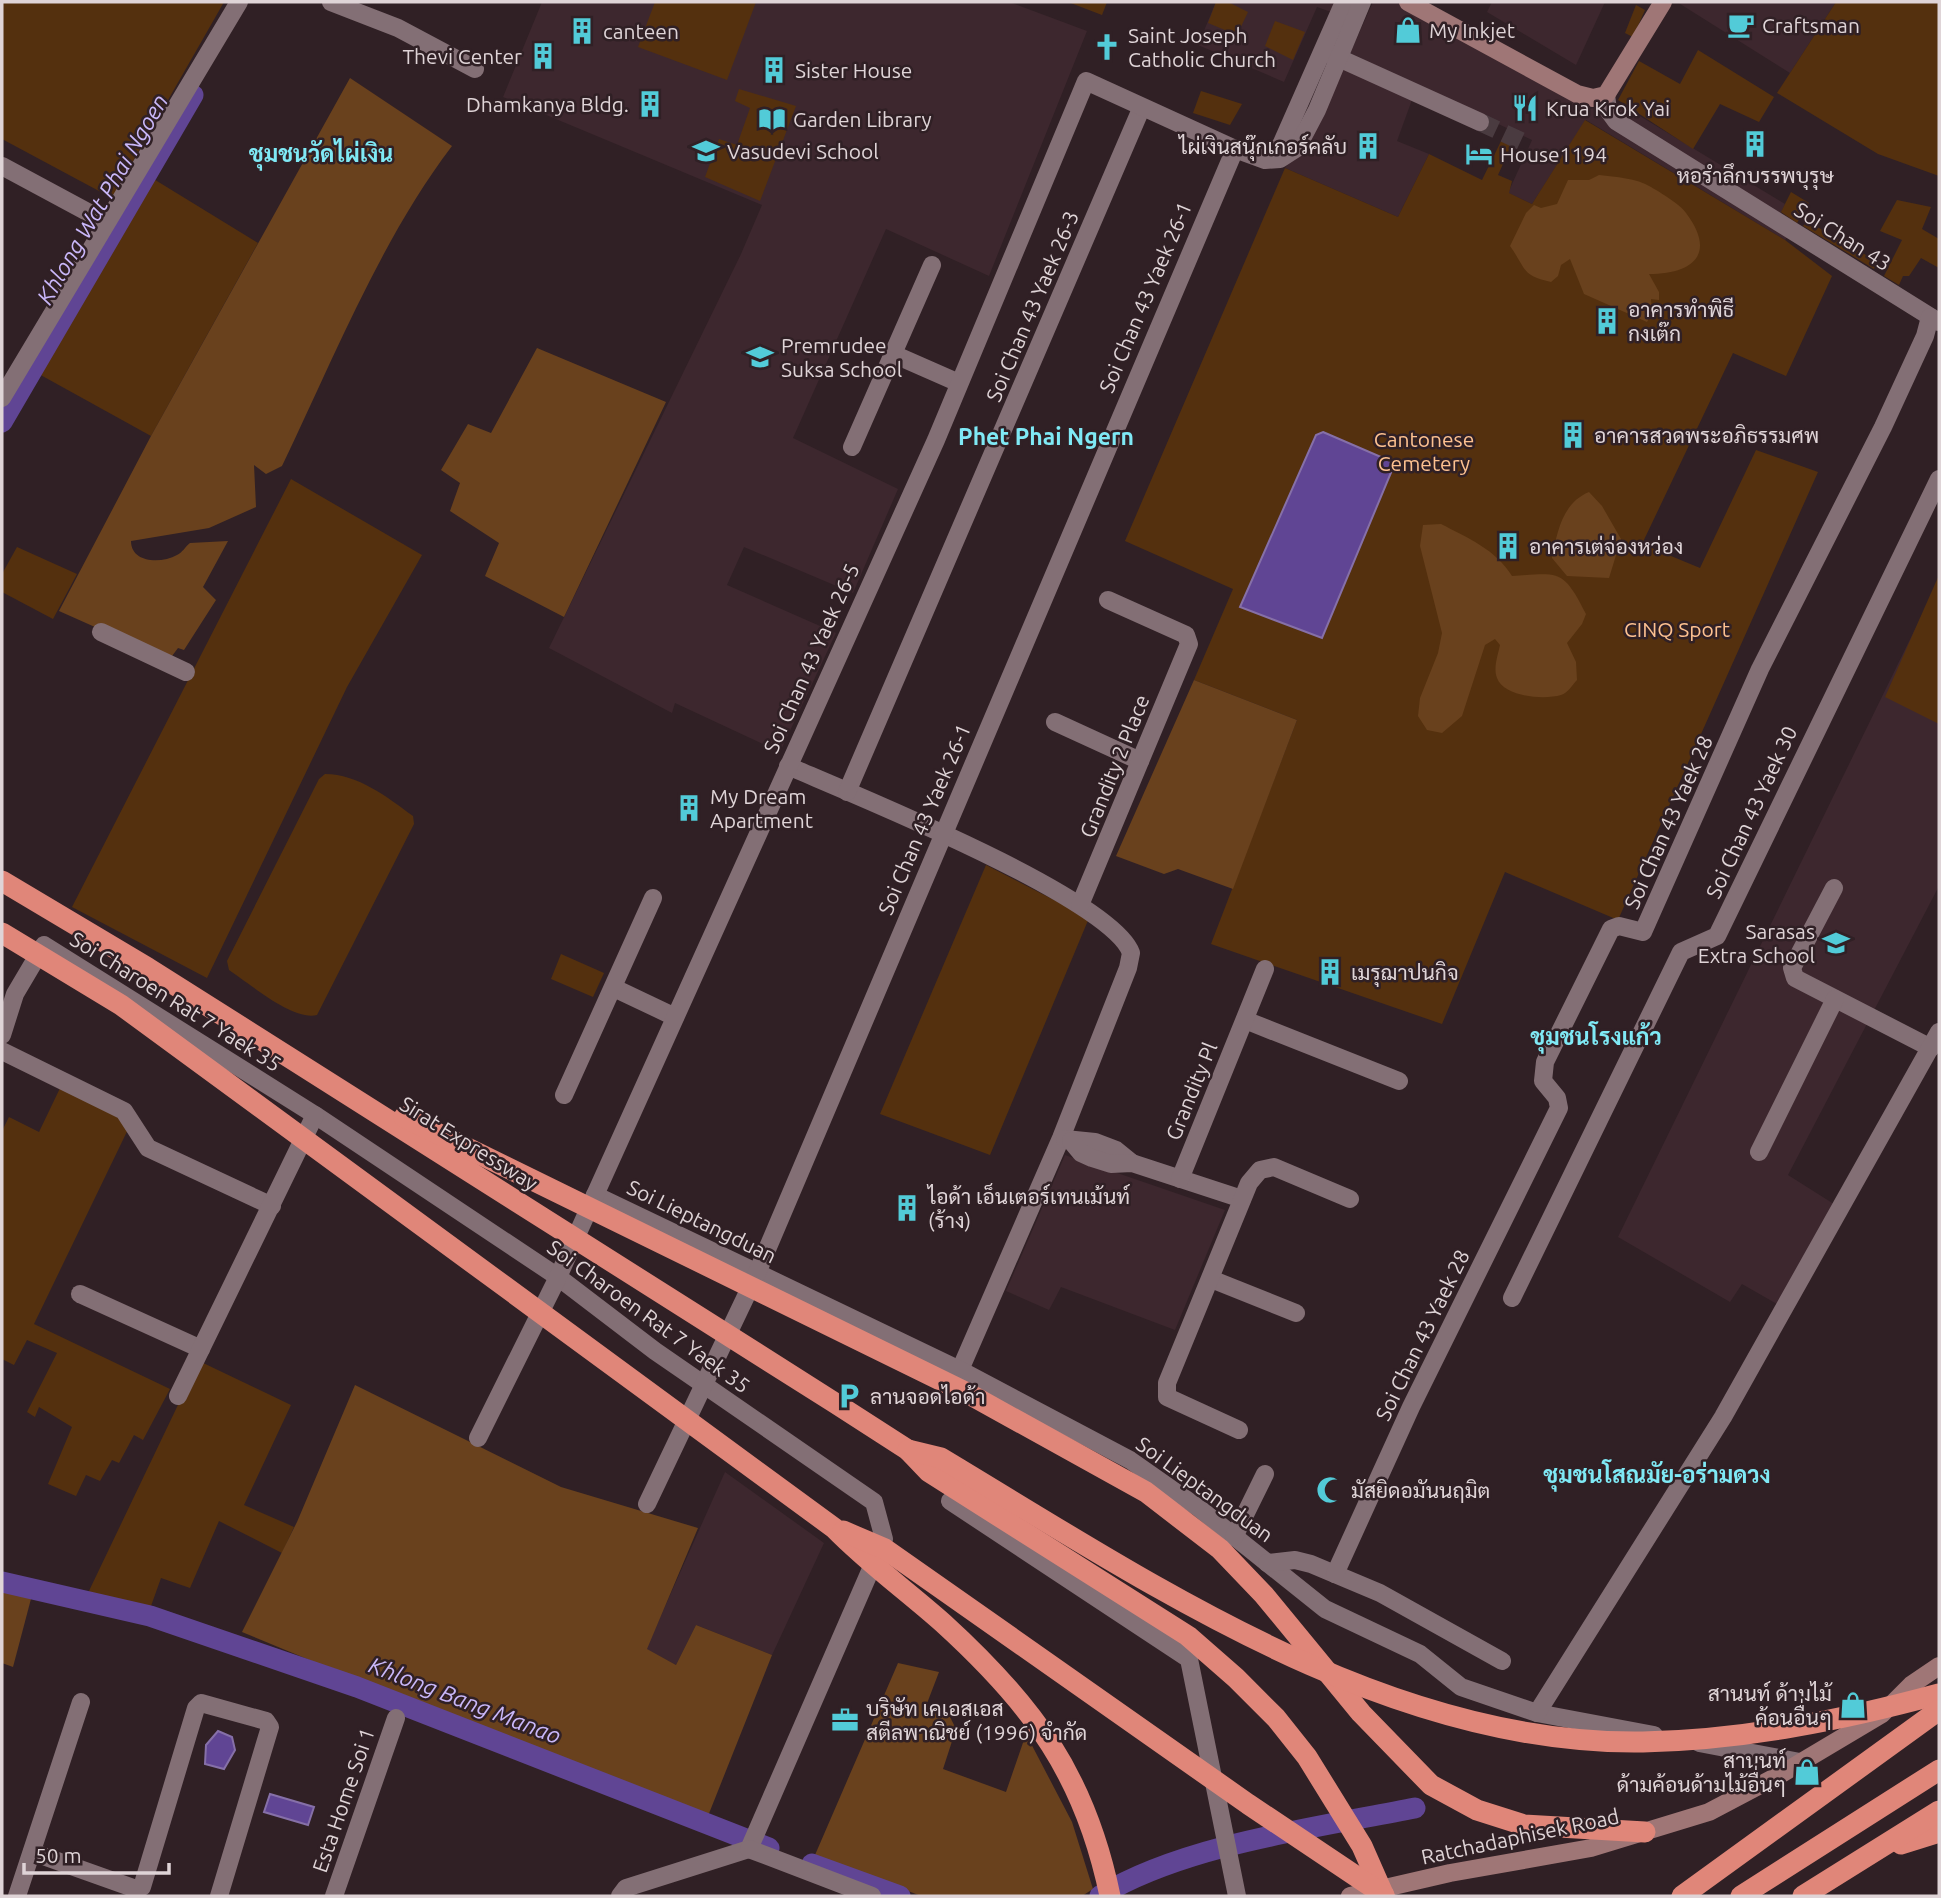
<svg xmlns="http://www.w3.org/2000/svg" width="1941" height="1898" viewBox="0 0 1941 1898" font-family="Ubuntu,Sarabun,sans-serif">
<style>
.built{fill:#3d272e}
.green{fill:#54300e}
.forest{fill:#69411d}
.water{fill:#604594;stroke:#8670a8;stroke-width:2}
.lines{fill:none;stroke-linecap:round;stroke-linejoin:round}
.canal{stroke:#604594;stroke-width:21}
.street-tunnel{stroke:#4a3b40;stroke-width:18;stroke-dasharray:18 9;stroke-linecap:butt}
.street{stroke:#836f75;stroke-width:18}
.secondary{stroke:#9f7676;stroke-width:18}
.highway{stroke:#e08679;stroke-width:21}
.labels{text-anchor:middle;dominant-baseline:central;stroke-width:5;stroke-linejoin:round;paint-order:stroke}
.poi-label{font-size:21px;fill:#dfd4d7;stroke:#302025;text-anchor:start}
.street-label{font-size:21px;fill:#dfd4d7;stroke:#302025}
.park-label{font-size:21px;fill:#fdc190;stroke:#302025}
.neighbourhood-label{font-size:23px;font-weight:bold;fill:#7fe9f5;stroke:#302025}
.water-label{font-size:23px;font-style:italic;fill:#c9b7f9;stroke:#302025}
</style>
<rect width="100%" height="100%" fill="#302025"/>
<g class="built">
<polygon points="542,2 1009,2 1087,31 989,276 886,229 793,438 898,489 853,593 744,547 727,585 836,633 780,752 675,703 672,713 549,648 741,254 762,205 503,97"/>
<polygon points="1216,2 1335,2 1331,12 1317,7 1284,82 1198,45"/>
<polygon points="1373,2 1405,2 1589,109 1620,104 1785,204 1781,213 1797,223 1785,240 1586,120 1532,204 1508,193 1532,140 1350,53"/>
<polygon points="1492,2 1605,2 1576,65 1487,12"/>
<polygon points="1677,2 1836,2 1790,73"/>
<polygon points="1341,63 1413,97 1397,141 1429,154 1398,217 1285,168 1297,153"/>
<polygon points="1939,580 1939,886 1788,1175 1837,1206 1782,1307 1742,1284 1730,1302 1618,1237"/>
<polygon points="1065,1155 1225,1210 1175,1330 1061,1287 1049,1310 1006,1291"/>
<polygon points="725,1472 824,1543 772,1655 696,1625 676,1665 646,1649"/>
</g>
<g class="green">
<polygon points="2,2 224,2 112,198 2,139"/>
<polygon points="655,2 756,2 727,80 638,47"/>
<polygon points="1068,2 1107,2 1102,15"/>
<polygon points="1216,2 1228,2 1248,12 1237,35 1208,23"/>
<polygon points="1836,2 1939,2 1939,176 1878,154 1777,93"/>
<polygon points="1636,5 1645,10 1633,37 1625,33"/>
<polygon points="1275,21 1305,32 1293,60 1265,46"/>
<polygon points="1698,50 1774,97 1759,122 1720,104 1693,149 1618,100 1639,61 1680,84"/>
<polygon points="739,89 796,106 760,201 705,177 719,139 737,145 750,108 735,101"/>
<polygon points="1201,91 1242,104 1230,125 1193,113"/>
<polygon points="1585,120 1785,240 1832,276 1786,376 1733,353 1642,544 1700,568 1756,450 1818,472 1618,920 1505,872 1442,1024 1211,944 1297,720 1194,680 1233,589 1125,541 1285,168 1398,217 1429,154 1482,180 1503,137 1513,142 1498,175 1512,181 1509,193 1532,204"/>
<polygon points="152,178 258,243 151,436 37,373"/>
<polygon points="1791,192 1809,203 1797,223 1781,212"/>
<polygon points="1897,200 1931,207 1922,229 1939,239 1939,268 1921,258 1909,276 1903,276 1899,285 1884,276 1902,240 1880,231"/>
<polygon points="1807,221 1878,262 1874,269 1803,226"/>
<polygon points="291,479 422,555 347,687 207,978 72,907"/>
<polygon points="17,547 77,574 53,619 2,592 2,574"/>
<polygon points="1939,575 1939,724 1885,697"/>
<path d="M325,774c33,0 62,23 88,42l1,8 -97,191c-24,6 -67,-31 -88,-45l-2,-9 92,-182z"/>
<polygon points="986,865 1089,918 990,1155 880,1114"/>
<polygon points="561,954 604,973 593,997 551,979"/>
<polygon points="62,1084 134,1117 34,1324 170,1389 143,1440 134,1435 119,1463 112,1460 100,1481 86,1475 76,1496 48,1484 72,1427 39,1407 35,1417 27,1412 57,1353 27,1340 14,1365 2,1359 2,1131 9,1117 39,1132"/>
<polygon points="199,1361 291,1405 244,1505 294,1527 282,1553 219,1521 190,1588 161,1578 151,1606 88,1593"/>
</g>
<g class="forest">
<path d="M350,78l102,68c-71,93 -119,214 -170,320l-16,8 -12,-9 2,42 -47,21 -78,13c0,22 30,23 46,14 5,-2 9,-9 13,-12l38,-2 -25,46 13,13 -32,50 -6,-2 -9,12 -110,-49 92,-175z"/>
<path d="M1599,175c17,2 37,3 52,12 10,6 29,17 35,26 31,41 7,61 -37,61l10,18v8l-8,-1 1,13 -5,10 -63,-28 -14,-35 -9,6 -3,11 -7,6c-30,-6 -25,-14 -41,-36l16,-33 8,-8 7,3 16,-4 11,-24h21z"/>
<polygon points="537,348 666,402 564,617 485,576 499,543 450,511 460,483 441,470 468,424 491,433"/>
<path d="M1589,492l13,14 19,33 -12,39 -42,-2 -15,-18c5,-25 10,-55 37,-66z"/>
<path d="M1441,524c27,14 54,25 71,52 47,-3 51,-8 74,38l-4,10 -15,19 9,19 1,18c-5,5 -9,13 -16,15 -17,5 -57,2 -64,-17 -4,-10 1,-23 3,-33l-5,-6 -10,6 -23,71 -20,17 -15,-3 -9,-14 2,-18 18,-45 4,-20 -22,-87 3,-21z"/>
<polygon points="1194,680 1297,720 1233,889 1178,869 1164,874 1116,856"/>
<polygon points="355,1385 561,1487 698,1528 647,1649 676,1665 696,1625 772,1655 708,1816 411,1702 242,1632 297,1522"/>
<polygon points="2,1589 32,1595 13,1667 2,1663"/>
<polygon points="898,1663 939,1672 926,1706 948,1713 956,1729 943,1769 1006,1792 1026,1734 1072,1822 1093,1889 1082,1896 921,1896 815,1855"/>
</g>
<g class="water">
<polygon points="1323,432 1395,463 1322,638 1240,607 1316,435"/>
<polygon points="218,1731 232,1737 235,1750 224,1769 205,1764 206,1745"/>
<polygon points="270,1794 314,1807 308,1825 264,1812"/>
</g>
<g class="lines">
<g class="canal">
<polyline points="2,422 193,95"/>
<polyline points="2,1582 150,1616 357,1687 769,1848"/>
<polyline points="812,1864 900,1896"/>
<path d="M1100,1896c82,-51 219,-69 315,-88"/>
</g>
<polyline class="street-tunnel" points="1480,122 1525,143"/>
<g class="street">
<polyline points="331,2 398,28 475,69"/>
<polyline points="1330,54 1480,122"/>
<polyline points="1606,95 1608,110 1616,121 1939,322"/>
<polyline points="1261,154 1272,152 1281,145 1344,2"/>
<polyline points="2,166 106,222"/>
<polyline points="893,354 959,383"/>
<polyline points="2,398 239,2"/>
<polyline points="852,447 932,265"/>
<polyline points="101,632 186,672"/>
<polyline points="1055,722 1140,761"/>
<path d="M788,766c62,27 324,132 343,187l-3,15 -67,170 -101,232"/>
<polyline points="847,792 1141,109"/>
<polyline points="1834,888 1792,968 1795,978 1931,1048"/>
<polyline points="1080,905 1189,644 1186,635 1108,600"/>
<polyline points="614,988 675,1017"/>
<polyline points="1245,1020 1399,1081"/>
<polyline points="2,1035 15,994 44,945 315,1115 558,1277 655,1351 874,1502 884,1539 749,1849 626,1888 620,1896"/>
<polyline points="2,1051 124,1111 148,1148 272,1206"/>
<polyline points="564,1095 653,898"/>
<polyline points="1065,1139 1095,1142 1116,1150 1132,1163"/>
<polyline points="1071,1141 1081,1153 1092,1158 1111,1164 1132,1163 1242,1199"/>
<polyline points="1759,1152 1835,999"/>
<polyline points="1180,1179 1265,969"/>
<polyline points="595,1195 960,1370 1130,1460 1200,1509 1325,1609 1420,1654 1461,1687 1537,1713 1654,1735"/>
<polyline points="1211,1279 1296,1313"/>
<polyline points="80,1294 201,1349"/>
<polyline points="1512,1298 1681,952 1717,936 1939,479"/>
<polyline points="178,1396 315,1115"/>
<polyline points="1239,1430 1167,1397 1167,1383 1249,1183 1260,1170 1274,1167 1350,1199"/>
<polyline points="478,1438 558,1277 936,440 1086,81 1235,149 1265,160 1280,159 1297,148 1317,110 1362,2"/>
<polyline points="950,1501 1189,1659 1237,1896"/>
<polyline points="647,1504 757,1273 1235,149"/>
<polyline points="1234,1537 1265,1474"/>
<polyline points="1267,1563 1295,1560 1311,1564 1380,1593 1502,1661"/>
<polyline points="1335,1574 1411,1407 1559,1108 1557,1098 1543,1081 1545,1062 1611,929 1619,926 1643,932 1760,669 1883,427 1925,336 1930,317"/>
<polyline points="1537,1713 1723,1417 1939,1032"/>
<polyline points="1699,1743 1800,1762"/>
<polyline points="749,1849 872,1896"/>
<polyline points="32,1852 136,1889 142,1887 196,1708 201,1703 266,1721 270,1727 219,1896"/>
<polyline points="17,1896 81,1702"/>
<polyline points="334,1896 396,1718"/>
</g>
<g class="secondary">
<polyline points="1408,2 1577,94 1593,98 1606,95 1663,2"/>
<polyline points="1350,1896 1450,1873 1591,1848 1709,1812 1783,1773 1882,1714 1911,1685 1939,1666"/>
</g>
<g class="highway">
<polyline points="2,881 148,968 835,1403 908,1450 929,1472 1188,1636 1236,1678 1276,1718 1307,1757 1362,1846 1384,1896"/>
<path d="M2,933l119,72 713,523c34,35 73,63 109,95 90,82 142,152 167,273"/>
<polyline points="404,1117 969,1394 1146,1492 1220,1549 1264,1595 1361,1713 1431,1785 1477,1810 1524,1825 1645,1832"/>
<path d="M908,1450l33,8c210,126 447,288 702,284 101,-2 200,-22 296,-48"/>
<polyline points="843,1531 885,1549 1248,1804 1384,1895"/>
<polyline points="1901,1844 1939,1832"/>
<polyline points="1682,1896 1939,1710"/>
<polyline points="1741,1896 1939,1770"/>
<polyline points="1803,1896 1939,1811"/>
</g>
</g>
<defs>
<symbol id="cafe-bare" viewBox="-9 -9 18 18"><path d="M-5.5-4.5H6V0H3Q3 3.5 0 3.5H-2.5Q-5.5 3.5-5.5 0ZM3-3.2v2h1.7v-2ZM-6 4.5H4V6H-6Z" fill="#52cbd8" stroke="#302025" stroke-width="2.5" paint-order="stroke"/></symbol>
<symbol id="shop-bare" viewBox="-9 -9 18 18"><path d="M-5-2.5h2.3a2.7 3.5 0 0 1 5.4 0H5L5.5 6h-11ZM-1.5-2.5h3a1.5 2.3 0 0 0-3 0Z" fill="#52cbd8" stroke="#302025" stroke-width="2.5" paint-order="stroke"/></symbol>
<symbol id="building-bare" viewBox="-9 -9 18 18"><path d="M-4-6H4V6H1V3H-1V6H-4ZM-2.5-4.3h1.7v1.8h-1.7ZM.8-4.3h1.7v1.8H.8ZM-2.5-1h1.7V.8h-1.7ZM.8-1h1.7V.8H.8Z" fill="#52cbd8" stroke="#302025" stroke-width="2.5" paint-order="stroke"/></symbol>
<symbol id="church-bare" viewBox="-9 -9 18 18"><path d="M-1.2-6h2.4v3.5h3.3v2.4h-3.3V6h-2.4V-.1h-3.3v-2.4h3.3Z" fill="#52cbd8" stroke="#302025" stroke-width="2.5" paint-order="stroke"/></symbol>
<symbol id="restaurant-bare" viewBox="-9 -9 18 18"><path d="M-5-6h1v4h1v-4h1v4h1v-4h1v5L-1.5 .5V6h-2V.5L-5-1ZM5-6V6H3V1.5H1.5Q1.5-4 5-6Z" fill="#52cbd8" stroke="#302025" stroke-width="2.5" paint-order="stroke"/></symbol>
<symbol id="library-bare" viewBox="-9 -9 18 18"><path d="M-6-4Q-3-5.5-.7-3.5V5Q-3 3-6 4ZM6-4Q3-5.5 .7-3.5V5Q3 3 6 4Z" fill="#52cbd8" stroke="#302025" stroke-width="2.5" paint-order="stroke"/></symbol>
<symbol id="school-bare" viewBox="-9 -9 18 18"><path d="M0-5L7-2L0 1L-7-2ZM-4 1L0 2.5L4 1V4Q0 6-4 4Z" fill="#52cbd8" stroke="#302025" stroke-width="2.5" paint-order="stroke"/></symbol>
<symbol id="hotel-bare" viewBox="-9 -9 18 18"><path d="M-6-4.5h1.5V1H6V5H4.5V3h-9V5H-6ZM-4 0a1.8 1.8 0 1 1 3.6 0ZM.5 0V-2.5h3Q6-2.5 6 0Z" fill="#52cbd8" stroke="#302025" stroke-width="2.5" paint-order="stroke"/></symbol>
<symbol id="parking-bare" viewBox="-9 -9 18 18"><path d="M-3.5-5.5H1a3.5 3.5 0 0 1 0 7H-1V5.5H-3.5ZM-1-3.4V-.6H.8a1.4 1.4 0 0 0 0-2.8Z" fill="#52cbd8" stroke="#302025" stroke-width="2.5" paint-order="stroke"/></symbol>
<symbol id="mosque-bare" viewBox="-9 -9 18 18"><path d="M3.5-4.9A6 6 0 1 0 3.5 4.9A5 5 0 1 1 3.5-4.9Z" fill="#52cbd8" stroke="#302025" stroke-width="2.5" paint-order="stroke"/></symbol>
<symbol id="office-bare" viewBox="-9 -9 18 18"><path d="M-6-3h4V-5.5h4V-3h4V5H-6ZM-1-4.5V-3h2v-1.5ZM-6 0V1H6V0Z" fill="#52cbd8" stroke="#302025" stroke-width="2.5" paint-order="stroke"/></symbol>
</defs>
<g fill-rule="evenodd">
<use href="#cafe-bare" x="1722" y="6" width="38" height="38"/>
<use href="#shop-bare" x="1389" y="11" width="38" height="38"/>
<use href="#building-bare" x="563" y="12" width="38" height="38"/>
<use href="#church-bare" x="1088" y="28" width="38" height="38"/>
<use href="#building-bare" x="524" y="37" width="38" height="38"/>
<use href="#building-bare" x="755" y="51" width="38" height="38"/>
<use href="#building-bare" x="631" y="85" width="38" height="38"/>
<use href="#restaurant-bare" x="1506" y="89" width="38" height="38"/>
<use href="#library-bare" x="753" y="100" width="38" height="38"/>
<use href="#building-bare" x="1736" y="125" width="38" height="38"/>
<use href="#building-bare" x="1349" y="127" width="38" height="38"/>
<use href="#school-bare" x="687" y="132" width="38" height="38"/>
<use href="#hotel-bare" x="1460" y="135" width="38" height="38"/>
<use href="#building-bare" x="1588" y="302" width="38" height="38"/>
<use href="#school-bare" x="741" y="338" width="38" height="38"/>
<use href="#building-bare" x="1554" y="416" width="38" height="38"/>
<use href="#building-bare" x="1489" y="527" width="38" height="38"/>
<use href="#building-bare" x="670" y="789" width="38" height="38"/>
<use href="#school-bare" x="1817" y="924" width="38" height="38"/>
<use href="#building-bare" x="1311" y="953" width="38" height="38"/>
<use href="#building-bare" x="888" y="1189" width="38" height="38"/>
<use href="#parking-bare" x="830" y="1377" width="38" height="38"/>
<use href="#mosque-bare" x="1311" y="1471" width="38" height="38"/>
<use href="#shop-bare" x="1834" y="1686" width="38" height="38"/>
<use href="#office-bare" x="826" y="1701" width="38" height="38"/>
<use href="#shop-bare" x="1788" y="1753" width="38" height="38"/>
</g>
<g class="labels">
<g class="poi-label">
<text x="1762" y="25">Craftsman</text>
<text x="1429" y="30">My Inkjet</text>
<text x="603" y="31">canteen</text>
<text x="1128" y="35">Saint Joseph<tspan x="1128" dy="24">Catholic Church</tspan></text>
<text x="522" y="56" text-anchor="end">Thevi Center</text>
<text x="795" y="70">Sister House</text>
<text x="629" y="104" text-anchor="end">Dhamkanya Bldg.</text>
<text x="1546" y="108">Krua Krok Yai</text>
<text x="793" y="119">Garden Library</text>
<text x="1347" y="146" text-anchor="end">ไผ่เงินสนุ๊กเกอร์คลับ</text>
<text x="727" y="151">Vasudevi School</text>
<text x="1500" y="154">House1194</text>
<text x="1755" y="175" text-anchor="middle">หอรำลึกบรรพบุรุษ</text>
<text x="1628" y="309">อาคารทำพิธี<tspan x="1628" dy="24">กงเต๊ก</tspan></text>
<text x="781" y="345">Premrudee<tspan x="781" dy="24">Suksa School</tspan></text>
<text x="1594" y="435">อาคารสวดพระอภิธรรมศพ</text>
<text x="1529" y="546">อาคารเต่จ่องหว่อง</text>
<text x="710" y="796">My Dream<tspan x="710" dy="24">Apartment</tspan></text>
<text x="1815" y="931" text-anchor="end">Sarasas<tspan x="1815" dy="24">Extra School</tspan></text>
<text x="1351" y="972">เมรุฌาปนกิจ</text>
<text x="928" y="1196">ไอด้า เอ็นเตอร์เทนเม้นท์<tspan x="928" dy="24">(ร้าง)</tspan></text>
<text x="870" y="1396">ลานจอดไอด้า</text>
<text x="1351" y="1490">มัสยิดอมันนฤมิต</text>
<text x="1832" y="1693" text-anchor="end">สานนท์ ด้ามไม้<tspan x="1832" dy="24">ค้อนอื่นๆ</tspan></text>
<text x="866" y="1708">บริษัท เคเอสเอส<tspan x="866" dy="24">สตีลพาณิชย์ (1996) จำกัด</tspan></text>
<text x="1786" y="1760" text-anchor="end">สานนท์<tspan x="1786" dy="24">ด้ามค้อนด้ามไม้อื่นๆ</tspan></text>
</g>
<g class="street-label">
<text transform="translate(1843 236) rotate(32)">Soi Chan 43</text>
<text transform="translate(1145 297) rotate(-67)">Soi Chan 43 Yaek 26-1</text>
<text transform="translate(1032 306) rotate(-67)">Soi Chan 43 Yaek 26-3</text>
<text transform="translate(811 658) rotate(-66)">Soi Chan 43 Yaek 26-5</text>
<text transform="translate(1114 766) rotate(-68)">Grandity 2 Place</text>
<text transform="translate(1751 812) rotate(-65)">Soi Chan 43 Yaek 30</text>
<text transform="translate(924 819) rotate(-67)">Soi Chan 43 Yaek 26-1</text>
<text transform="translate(1668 822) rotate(-66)">Soi Chan 43 Yaek 28</text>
<text transform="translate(176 1001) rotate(32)">Soi Charoen Rat 7 Yaek 35</text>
<text transform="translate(1191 1091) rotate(-68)">Grandity Pl</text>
<text transform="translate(469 1143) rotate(32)">Sirat Expressway</text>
<text transform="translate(702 1221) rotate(26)">Soi Lieptangduan</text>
<text transform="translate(649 1316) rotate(36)">Soi Charoen Rat 7 Yaek 35</text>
<text transform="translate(1422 1335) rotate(-64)">Soi Chan 43 Yaek 28</text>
<text transform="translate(1205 1489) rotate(36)">Soi Lieptangduan</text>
<text transform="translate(343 1800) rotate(-71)">Esta Home Soi 1</text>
<text transform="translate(1520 1836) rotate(-12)">Ratchadaphisek Road</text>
</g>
<g class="park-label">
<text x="1424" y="439">Cantonese<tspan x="1424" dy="24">Cemetery</tspan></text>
<text x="1677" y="629">CINQ Sport</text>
</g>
<g class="neighbourhood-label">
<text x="321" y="153">ชุมชนวัดไผ่เงิน</text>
<text x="1046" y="436">Phet Phai Ngern</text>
<text x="1596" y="1036">ชุมชนโรงแก้ว</text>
<text x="1657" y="1474">ชุมชนโสณมัย-อร่ามดวง</text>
</g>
<g class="water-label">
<text transform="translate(102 199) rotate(-60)">Khlong Wat Phai Ngoen</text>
<text transform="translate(465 1700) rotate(21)">Khlong Bang Manao</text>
</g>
</g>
<rect width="1941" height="1898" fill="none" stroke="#dfd4d7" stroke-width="7"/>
<path d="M24 1863v10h145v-10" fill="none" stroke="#dfd4d7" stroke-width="3.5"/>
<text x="35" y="1863" font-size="21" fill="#dfd4d7" stroke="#302025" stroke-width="5" paint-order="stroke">50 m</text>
</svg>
